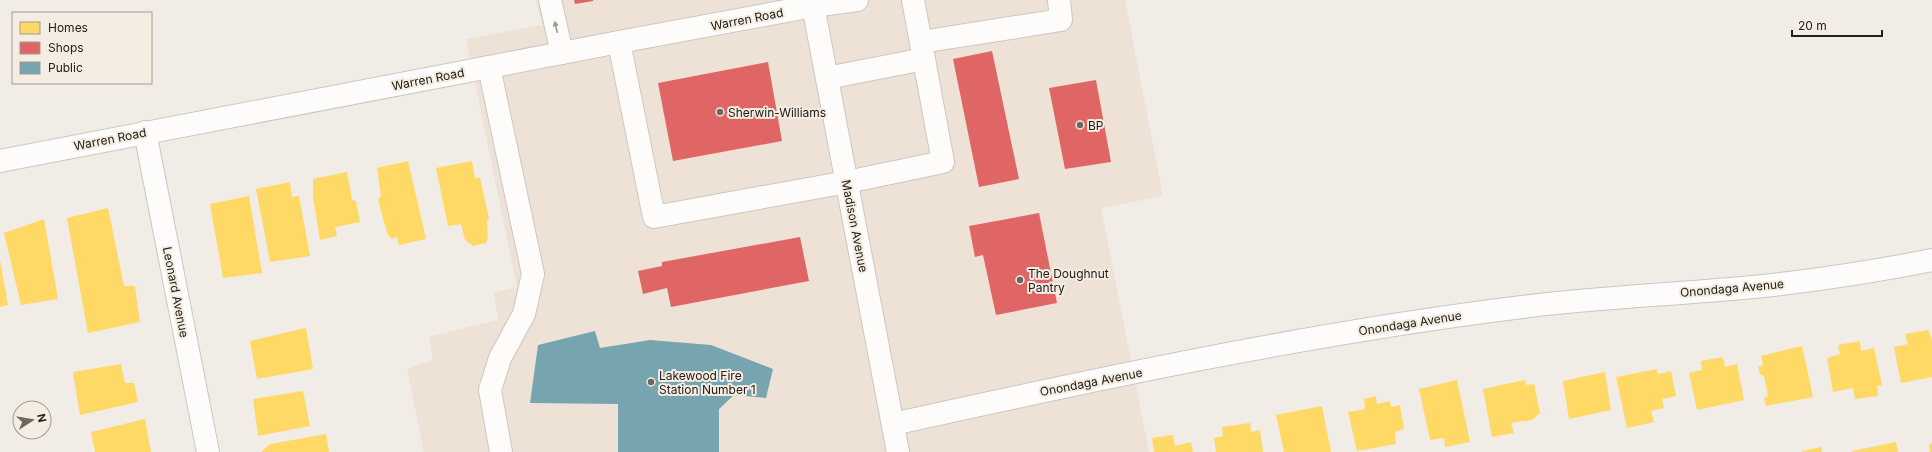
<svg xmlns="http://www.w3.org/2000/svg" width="1932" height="452" viewBox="0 0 1932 452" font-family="Inter,sans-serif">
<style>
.commercial{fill:#ede2d5}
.homes{fill:#ffd966}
.shops{fill:#e06666}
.public{fill:#76a5af}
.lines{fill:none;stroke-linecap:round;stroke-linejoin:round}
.minor-casing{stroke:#cac7c3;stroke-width:24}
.major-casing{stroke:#cac7c3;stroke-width:24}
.minor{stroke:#fdfcfb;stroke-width:22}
.major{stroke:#fdfcfb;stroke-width:22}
.oneway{fill:#9b9997}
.poi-dot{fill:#6b6763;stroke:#f5ece2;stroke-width:1.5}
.labels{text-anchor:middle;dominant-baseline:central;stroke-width:4;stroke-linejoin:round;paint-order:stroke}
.street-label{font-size:12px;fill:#23201c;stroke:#f5ece2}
.poi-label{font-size:12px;fill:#23201c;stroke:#f5ece2;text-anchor:start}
</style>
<rect width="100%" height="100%" fill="#f1ece6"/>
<polygon class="commercial" points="536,0 1125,0 1163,196 1101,208 1149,452 424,452 407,369 433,360 429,337 498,320 494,293 517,287 466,39 542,25"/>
<g class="homes">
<polygon points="408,161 426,239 399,245 397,237 391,239 387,233 378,199 381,196 377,168"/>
<polygon points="472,161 475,178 480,178 489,219 487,222 488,237 486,243 473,246 465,240 461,224 448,226 436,168"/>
<polygon points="347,172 352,200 356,201 360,222 335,227 337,236 320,240 313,196 313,179"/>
<polygon points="290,182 292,197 299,196 310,256 270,262 256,189"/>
<polygon points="249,196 262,273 223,278 210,204"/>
<polygon points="108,208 124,286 135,286 140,322 88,333 67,218"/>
<polygon points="44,219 58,299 21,305 4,233"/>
<polygon points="0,260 8,305 0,307"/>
<polygon points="306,328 313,369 257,379 250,341"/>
<polygon points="1928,330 1932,340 1932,377 1901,383 1894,347 1908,344 1905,334"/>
<polygon points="1860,341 1861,351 1874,348 1882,385 1877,386 1878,396 1855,399 1853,388 1833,392 1827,358 1840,354 1838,345"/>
<polygon points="1802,346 1813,397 1766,406 1764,399 1768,395 1764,376 1760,374 1758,367 1763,365 1761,356"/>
<polygon points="1723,357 1725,367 1737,364 1744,400 1697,410 1689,373 1702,370 1701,361"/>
<polygon points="121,364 125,383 134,383 138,402 80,415 73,372"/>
<polygon points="1657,369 1658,374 1671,371 1676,396 1662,399 1664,408 1651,411 1654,422 1627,428 1616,377"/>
<polygon points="1605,372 1611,410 1569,419 1563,381"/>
<polygon points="1457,380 1470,442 1445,447 1444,438 1430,440 1419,389"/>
<polygon points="1525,380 1526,385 1534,384 1540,413 1532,420 1511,423 1514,433 1492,437 1483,389"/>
<polygon points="303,391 310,426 258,436 253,399"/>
<polygon points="1376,396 1377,404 1390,401 1391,407 1400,405 1404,429 1395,432 1396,444 1357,451 1348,412 1365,409 1364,399"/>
<polygon points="1322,406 1331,452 1284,452 1276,415"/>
<polygon points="145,419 151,452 95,452 91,432"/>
<polygon points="1250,423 1251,432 1260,430 1263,452 1216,452 1214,438 1223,436 1222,427"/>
<polygon points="326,434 329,452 261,452 270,444"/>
<polygon points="1173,435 1175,446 1191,442 1193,452 1154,452 1152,438"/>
<polygon points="1896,442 1898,452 1852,452 1852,451"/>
<polygon points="1932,443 1932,452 1930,452 1929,444"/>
<polygon points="1821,447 1822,452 1802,452 1802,451"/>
</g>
<g class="shops">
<polygon points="574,0 593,0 593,1 575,4"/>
<polygon points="992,51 1019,179 979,187 953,59"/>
<polygon points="768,62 782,141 673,161 658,83"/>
<polygon points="1096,80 1111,162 1065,169 1049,88"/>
<polygon points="1039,213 1057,303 996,315 983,255 975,257 969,226"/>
<polygon points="800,237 809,281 671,307 667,288 643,294 638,271 662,266 662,262"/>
</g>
<polygon class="public" points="595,331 600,348 650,340 711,345 773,369 766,398 734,395 719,409 719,452 618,452 618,404 530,403 538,345"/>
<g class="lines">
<defs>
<g id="minor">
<polyline points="550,0 562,53"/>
<polyline points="619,42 654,217 847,182 943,162 913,0"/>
<polyline points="921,42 1061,20 1059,0"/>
<polyline points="489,67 533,274 524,314 500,358 490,390 501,452"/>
<polyline points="827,78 924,59"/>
<polyline points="145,132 208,452"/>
<path d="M893,424c208,-46 418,-91 629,-117 86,-11 173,-13 259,-23 50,-6 101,-14 151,-24"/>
</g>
<g id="major">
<polyline points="812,0 898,452"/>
<polyline points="0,161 619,42 813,6 857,0"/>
</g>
</defs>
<use href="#minor" class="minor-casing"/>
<use href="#major" class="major-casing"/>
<use href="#minor" class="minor"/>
<use href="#major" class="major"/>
</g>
<defs><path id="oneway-solid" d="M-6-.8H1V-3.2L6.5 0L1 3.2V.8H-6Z"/></defs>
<use class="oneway" href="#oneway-solid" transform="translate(556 27) rotate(-103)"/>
<g class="poi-dot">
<circle cx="720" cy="112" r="4"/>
<circle cx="1080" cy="125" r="4"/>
<circle cx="1020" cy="280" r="4"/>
<circle cx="651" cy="382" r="4"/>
</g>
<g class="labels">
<g class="street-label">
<text transform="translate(747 19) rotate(-11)">Warren Road</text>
<text transform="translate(428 79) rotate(-11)">Warren Road</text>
<text transform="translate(110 139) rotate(-11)">Warren Road</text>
<text transform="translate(855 226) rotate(79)">Madison Avenue</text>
<text transform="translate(1732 288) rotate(-5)">Onondaga Avenue</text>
<text transform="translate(176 292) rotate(79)">Leonard Avenue</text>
<text transform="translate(1410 323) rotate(-9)">Onondaga Avenue</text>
<text transform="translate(1091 382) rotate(-11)">Onondaga Avenue</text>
</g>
<g class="poi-label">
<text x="728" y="112">Sherwin-Williams</text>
<text x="1088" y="125">BP</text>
<text x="1028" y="273">The Doughnut<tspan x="1028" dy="14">Pantry</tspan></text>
<text x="659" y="375">Lakewood Fire<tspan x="659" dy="14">Station Number 1</tspan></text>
</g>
</g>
<rect x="12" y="12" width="140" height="72" fill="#f5ece2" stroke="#a19a93"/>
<rect x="20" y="22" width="20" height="12" fill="#ffd966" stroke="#a19a93"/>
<text x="48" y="32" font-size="12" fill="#23201c">Homes</text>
<rect x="20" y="42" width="20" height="12" fill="#e06666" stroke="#a19a93"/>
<text x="48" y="52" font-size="12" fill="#23201c">Shops</text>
<rect x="20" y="62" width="20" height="12" fill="#76a5af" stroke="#a19a93"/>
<text x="48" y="72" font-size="12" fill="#23201c">Public</text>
<g transform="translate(32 420) rotate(78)"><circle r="19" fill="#f5ece2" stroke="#a19a93"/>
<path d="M0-3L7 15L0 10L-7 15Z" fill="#6b6763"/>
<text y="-6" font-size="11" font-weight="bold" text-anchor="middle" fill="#23201c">N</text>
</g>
<path d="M1792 30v6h90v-6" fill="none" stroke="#23201c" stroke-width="2"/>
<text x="1798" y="30" font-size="12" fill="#23201c" stroke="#f5ece2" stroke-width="3" paint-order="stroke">20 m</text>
</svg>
